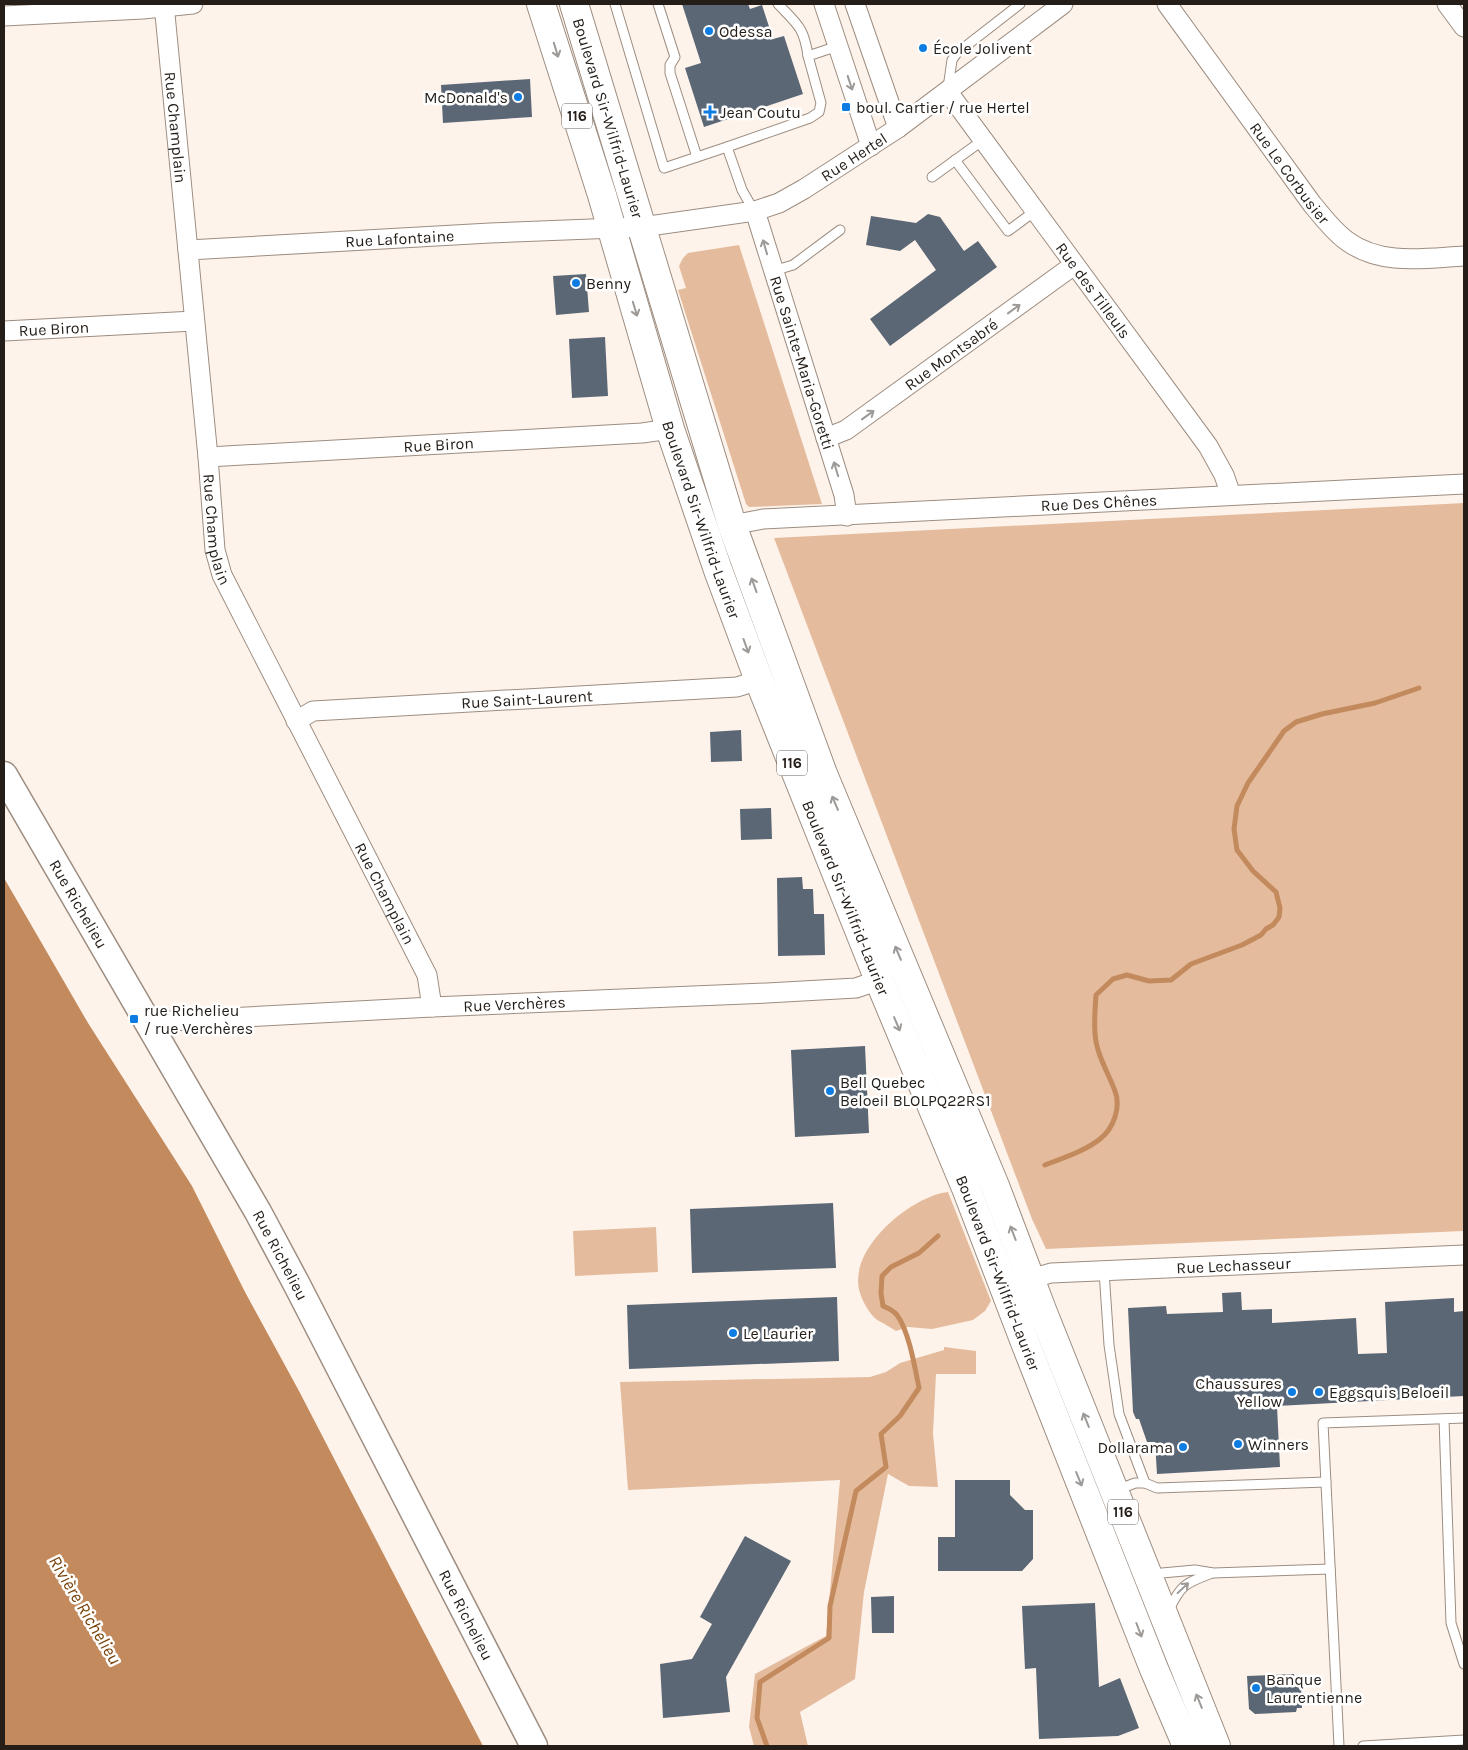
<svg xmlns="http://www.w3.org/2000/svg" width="1468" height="1750" viewBox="0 0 1468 1750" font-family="Karla,sans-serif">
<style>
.green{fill:#e4bc9d}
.water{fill:#c38a5d}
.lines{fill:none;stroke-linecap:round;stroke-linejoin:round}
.stream{stroke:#c38a5d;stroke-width:5}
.building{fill:#5b6775}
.lane-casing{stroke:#9d8d80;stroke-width:11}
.street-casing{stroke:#9d8d80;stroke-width:21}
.secondary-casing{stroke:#9d8d80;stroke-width:29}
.primary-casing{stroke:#9d8d80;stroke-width:30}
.lane{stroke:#fff;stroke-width:9}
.street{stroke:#fff;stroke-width:19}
.secondary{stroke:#fff;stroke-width:26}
.primary{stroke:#fff;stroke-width:28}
.oneway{stroke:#9c9997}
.poi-dot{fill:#0d7de4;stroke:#fff;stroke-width:2}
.labels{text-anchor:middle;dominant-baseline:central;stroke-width:5;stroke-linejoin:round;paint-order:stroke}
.shield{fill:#fff;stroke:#66615d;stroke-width:1}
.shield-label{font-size:15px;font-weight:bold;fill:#241d18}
.poi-label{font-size:16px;fill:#241d18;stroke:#fff;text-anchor:start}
.street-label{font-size:16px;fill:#241d18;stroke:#fff}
.water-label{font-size:18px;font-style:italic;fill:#774108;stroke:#fff}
</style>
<rect width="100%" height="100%" fill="#fef3eb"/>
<g class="green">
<polygon points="739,245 822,504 749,507 746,504 678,290 686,288 679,266 683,258 688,253"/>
<polygon points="1464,503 1464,1231 1046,1249 1032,1219 774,538"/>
<path d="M948,1192l43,109 -6,10 -12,9 -41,9 -24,-2 -12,4c-6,-4 -11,-7 -17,-10 -9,-5 -16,-19 -19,-28 -14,-43 51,-97 88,-101z"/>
<polygon points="656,1227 658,1272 575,1276 573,1231"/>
<polygon points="944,1347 976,1351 976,1374 936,1374 933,1433 938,1487 909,1486 888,1474 864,1592 855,1679 800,1712 808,1746 754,1746 749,1727 755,1674 826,1636 840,1480 628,1490 620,1382 870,1377 886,1372 900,1363 944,1350"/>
</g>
<polygon class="water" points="4,878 88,1023 192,1186 245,1292 299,1391 483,1746 4,1746"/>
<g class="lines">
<g class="stream">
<path d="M1045,1165c18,-7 40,-14 55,-26 14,-11 21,-32 15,-48 -7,-19 -19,-37 -20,-58 -1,-12 0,-25 1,-38l17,-16 14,-4 22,6 22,-1 20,-16 51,-19 19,-10 5,-6 7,-4 6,-8 1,-9 -4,-16 -23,-21 -16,-21 -3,-21 3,-23 11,-23 36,-52 12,-9 26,-8 53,-11 44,-15"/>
<path d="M767,1746l-10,-28 3,-36 69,-44 1,-32 26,-115 30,-24 -5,-33 19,-18 19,-28c-4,-20 -10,-57 -22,-73 -4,-5 -9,-7 -14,-9l-2,-13 1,-17 9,-9 28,-14 19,-17"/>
</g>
</g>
<g class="building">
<polygon points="682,4 748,4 750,9 762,5 773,39 784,36 803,94 704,127 685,68 701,63"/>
<polygon points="530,79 532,117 443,123 441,85"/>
<polygon points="928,214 940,217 964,251 978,241 997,267 890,346 870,319 936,270 915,240 900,251 866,245 871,216 916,223"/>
<polygon points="586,274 589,312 556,315 553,276"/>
<polygon points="605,337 608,396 572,398 569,339"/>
<polygon points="741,730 742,761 711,762 710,732"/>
<polygon points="771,808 772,839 741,840 740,809"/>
<polygon points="802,877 803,889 813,889 814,914 824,914 825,955 778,956 777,878"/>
<polygon points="865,1046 869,1133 795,1137 791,1050"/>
<polygon points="833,1203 836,1268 692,1273 690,1209"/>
<polygon points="1241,1292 1242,1310 1272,1309 1272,1323 1356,1318 1358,1354 1387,1353 1385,1302 1454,1298 1454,1312 1464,1311 1464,1396 1277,1406 1280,1467 1157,1474 1155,1442 1147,1442 1139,1419 1136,1419 1133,1412 1128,1308 1166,1306 1167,1314 1223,1312 1222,1293"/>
<polygon points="837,1297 839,1361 629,1369 627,1305"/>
<polygon points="955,1480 1010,1480 1010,1495 1025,1510 1033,1510 1033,1559 1022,1571 938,1571 938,1537 955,1537"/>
<polygon points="745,1536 791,1561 726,1677 730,1712 663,1718 660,1664 692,1659 712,1624 700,1617"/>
<polygon points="894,1596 894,1633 872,1633 871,1597"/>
<polygon points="1095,1603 1099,1687 1120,1678 1139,1728 1118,1736 1039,1739 1036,1668 1025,1669 1022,1606"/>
<polygon points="1294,1674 1295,1685 1301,1685 1302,1708 1297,1708 1296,1712 1255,1714 1249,1709 1247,1676"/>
</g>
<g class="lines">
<defs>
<g id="lane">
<polyline points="615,4 664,168 697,157"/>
<polyline points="658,4 675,57 670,65 670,73 697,157 727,147 742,190 754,211"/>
<path d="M778,4c19,20 26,23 30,52"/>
<polyline points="948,88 952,60 957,53 1020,4"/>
<polyline points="727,147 810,118 819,112 821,103 808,56 838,46"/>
<polyline points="955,160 1008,231 1035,211"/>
<polyline points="932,177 983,140"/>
<polyline points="773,271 793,265 840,230"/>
<polyline points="1104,1271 1109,1345 1119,1414 1145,1483 1157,1488 1326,1482"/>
<polyline points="1444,1419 1451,1623 1464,1664"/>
<polyline points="1117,1490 1135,1483 1145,1483"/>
<polyline points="1151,1574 1195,1570 1213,1573 1330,1569"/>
<path d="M1169,1610c12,-26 17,-27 43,-37"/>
<polyline points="1339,1746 1323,1423 1464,1418"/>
<polyline points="1363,1746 1464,1740"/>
</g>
<g id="street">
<path id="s1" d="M164,4l44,453 7,93 7,25 205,400 5,32"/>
<polyline points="824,4 871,146"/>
<polyline points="855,4 898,128"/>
<path id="s2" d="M1167,4l145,200c11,13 21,27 35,37 34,25 78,17 117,15"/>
<polyline points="1447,4 1464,27"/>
<polyline points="4,16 143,9 193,4"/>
<path id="s3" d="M948,92l260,354 16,29 7,20"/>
<path id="s4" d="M755,211l89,284 3,21"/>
<path id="s5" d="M188,250l302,-17 152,-6 113,-16 24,-8 25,-14 94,-61 165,-124"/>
<path id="s6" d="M4,331l190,-10"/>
<path id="s7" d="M826,438l20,-8 228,-165"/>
<path id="s8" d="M208,457l434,-24 28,-4"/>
<path id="s9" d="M732,525l31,-6 701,-35"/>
<path id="s10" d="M296,721l17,-10 424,-24 22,-7"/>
<path id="s11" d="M152,1030l18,-9 262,-14 335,-14 89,-5 23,-8"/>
<path id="s12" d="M1020,1282l31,-9 413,-18"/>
</g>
<g id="secondary">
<path id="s13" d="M4,775l254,437 38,71 238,463"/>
</g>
<g id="primary">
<path id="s14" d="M541,4l61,191 68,234 48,141 41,110 120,300 87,208 60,157 128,324 33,77"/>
<path id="s15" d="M574,4l158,521 91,249 172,412 47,124 174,436"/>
</g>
</defs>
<use href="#lane" class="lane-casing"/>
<use href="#street" class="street-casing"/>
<use href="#secondary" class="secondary-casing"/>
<use href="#primary" class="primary-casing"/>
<use href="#lane" class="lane"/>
<use href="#street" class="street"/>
<use href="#secondary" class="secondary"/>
<use href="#primary" class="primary"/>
</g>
<defs><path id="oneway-shaft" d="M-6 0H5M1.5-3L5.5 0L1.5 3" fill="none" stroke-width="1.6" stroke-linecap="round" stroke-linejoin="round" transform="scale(1.25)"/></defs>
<g class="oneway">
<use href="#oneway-shaft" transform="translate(556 50) rotate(73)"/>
<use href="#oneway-shaft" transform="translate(850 83) rotate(72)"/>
<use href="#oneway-shaft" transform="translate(765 247) rotate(-106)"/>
<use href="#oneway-shaft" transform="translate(635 309) rotate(73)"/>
<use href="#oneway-shaft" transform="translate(1014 309) rotate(-36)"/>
<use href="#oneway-shaft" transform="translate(868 415) rotate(-36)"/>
<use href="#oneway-shaft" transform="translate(836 469) rotate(-107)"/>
<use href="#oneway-shaft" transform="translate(754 585) rotate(-110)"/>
<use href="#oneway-shaft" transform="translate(746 646) rotate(70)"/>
<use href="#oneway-shaft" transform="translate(835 803) rotate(-113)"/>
<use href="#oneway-shaft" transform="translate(898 953) rotate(-113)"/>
<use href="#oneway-shaft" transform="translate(897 1024) rotate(67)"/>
<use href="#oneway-shaft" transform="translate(1013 1233) rotate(-111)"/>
<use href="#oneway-shaft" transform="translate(1086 1420) rotate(-112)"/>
<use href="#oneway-shaft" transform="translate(1079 1479) rotate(68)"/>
<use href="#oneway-shaft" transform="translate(1183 1588) rotate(-43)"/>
<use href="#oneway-shaft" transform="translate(1139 1630) rotate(69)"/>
<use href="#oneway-shaft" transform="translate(1199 1701) rotate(-112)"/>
</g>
<g class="poi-dot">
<circle cx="709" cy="31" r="5"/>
<circle cx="923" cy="48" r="5"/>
<circle cx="518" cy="97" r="5"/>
<rect x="841" y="102" width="10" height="10" rx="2.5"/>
<path d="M707.5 104.5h5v5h5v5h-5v5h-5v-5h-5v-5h5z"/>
<circle cx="576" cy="283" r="5"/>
<rect x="129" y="1014" width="10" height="10" rx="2.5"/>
<circle cx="830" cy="1091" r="5"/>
<circle cx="733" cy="1333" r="5"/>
<circle cx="1292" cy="1392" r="5"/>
<circle cx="1319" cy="1392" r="5"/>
<circle cx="1238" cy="1444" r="5"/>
<circle cx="1183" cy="1447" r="5"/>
<circle cx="1256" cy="1688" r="5"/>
</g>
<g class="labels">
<g class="shield">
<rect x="562" y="103.5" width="30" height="25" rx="4"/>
<rect x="777" y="750.5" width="30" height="25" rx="4"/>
<rect x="1108" y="1499.5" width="30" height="25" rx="4"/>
</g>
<g class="shield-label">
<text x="577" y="116">116</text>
<text x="792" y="763">116</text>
<text x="1123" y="1512">116</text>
</g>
<g class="poi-label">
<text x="719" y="31">Odessa</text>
<text x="933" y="48">École Jolivent</text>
<text x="508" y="97" text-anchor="end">McDonald's</text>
<text x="856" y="107">boul. Cartier / rue Hertel</text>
<text x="720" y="112">Jean Coutu</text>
<text x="586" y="283">Benny</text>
<text x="144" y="1010">rue Richelieu<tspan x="144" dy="18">/ rue Verchères</tspan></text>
<text x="840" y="1082">Bell Quebec<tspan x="840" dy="18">Beloeil BLOLPQ22RS1</tspan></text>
<text x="743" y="1333">Le Laurier</text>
<text x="1282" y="1383" text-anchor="end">Chaussures<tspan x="1282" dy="18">Yellow</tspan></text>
<text x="1329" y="1392">Eggsquis Beloeil</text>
<text x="1248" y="1444">Winners</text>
<text x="1173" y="1447" text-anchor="end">Dollarama</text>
<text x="1266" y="1679">Banque<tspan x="1266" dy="18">Laurentienne</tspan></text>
</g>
<g class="street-label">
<text stroke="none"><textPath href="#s15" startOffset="119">Boulevard Sir-Wilfrid-Laurier</textPath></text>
<text stroke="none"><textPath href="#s1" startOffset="124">Rue Champlain</textPath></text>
<text stroke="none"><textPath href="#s5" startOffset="682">Rue Hertel</textPath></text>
<text stroke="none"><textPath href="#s2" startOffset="209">Rue Le Corbusier</textPath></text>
<text stroke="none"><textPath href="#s5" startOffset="212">Rue Lafontaine</textPath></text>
<text stroke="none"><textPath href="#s3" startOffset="246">Rue des Tilleuls</textPath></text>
<text stroke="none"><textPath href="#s6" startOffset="50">Rue Biron</textPath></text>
<text stroke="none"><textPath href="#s7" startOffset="151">Rue Montsabré</textPath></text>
<text stroke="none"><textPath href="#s4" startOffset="159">Rue Sainte-Maria-Goretti</textPath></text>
<text stroke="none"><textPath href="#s8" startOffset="231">Rue Biron</textPath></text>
<text stroke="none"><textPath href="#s9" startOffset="368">Rue Des Chênes</textPath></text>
<text stroke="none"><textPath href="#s14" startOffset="540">Boulevard Sir-Wilfrid-Laurier</textPath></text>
<text stroke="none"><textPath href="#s1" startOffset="528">Rue Champlain</textPath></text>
<text stroke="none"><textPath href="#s10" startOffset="234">Rue Saint-Laurent</textPath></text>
<text stroke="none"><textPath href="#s1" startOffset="932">Rue Champlain</textPath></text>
<text stroke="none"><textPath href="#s14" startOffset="945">Boulevard Sir-Wilfrid-Laurier</textPath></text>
<text stroke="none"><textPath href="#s13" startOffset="149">Rue Richelieu</textPath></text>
<text stroke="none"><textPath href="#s11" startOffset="365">Rue Verchères</textPath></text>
<text stroke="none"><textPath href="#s13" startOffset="554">Rue Richelieu</textPath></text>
<text stroke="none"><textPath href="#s12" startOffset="215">Rue Lechasseur</textPath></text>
<text stroke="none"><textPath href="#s14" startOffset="1350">Boulevard Sir-Wilfrid-Laurier</textPath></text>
<text stroke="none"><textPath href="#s13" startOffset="959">Rue Richelieu</textPath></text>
</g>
<g class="water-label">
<text transform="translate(85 1610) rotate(59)">Rivière Richelieu</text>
</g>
</g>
<rect width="1468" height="1750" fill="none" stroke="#241d18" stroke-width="10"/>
</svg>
